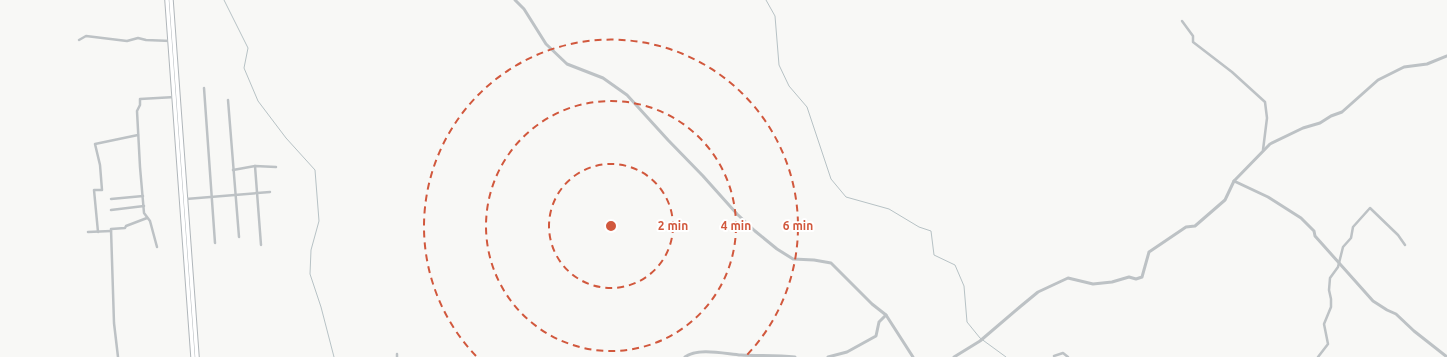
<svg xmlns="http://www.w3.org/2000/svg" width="1447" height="357" viewBox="0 0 1447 357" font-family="Ubuntu,sans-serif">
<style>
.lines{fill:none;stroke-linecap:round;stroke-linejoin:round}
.stream{stroke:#b7c2c5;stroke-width:1}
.secondary-casing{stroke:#b0b6ba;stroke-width:5.5}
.minor{stroke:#bdc2c5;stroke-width:2.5}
.tertiary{stroke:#bdc2c5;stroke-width:3}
.secondary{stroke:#fff;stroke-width:3.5}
.ring{fill:none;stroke:#d1583d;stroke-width:2;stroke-dasharray:7 5}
.centre{fill:#d1583d;stroke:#fff;stroke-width:2}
.ring-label{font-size:12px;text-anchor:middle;font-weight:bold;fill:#d1583d;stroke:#fff;stroke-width:4;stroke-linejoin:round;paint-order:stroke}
</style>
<rect width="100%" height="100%" fill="#f8f8f6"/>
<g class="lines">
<g class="stream">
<polyline points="224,0 248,48 244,68 258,101 286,138 315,170 319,221 311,250 310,274 321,307 334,357"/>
<polyline points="766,0 775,16 779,65 789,86 807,107 831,179 846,197 889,209 919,227 931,231 934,255 955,265 964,286 967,322 980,338 1006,357"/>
</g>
<defs>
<g id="secondary">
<polyline points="167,0 193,357"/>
<polyline points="171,0 197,357"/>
</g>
</defs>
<use href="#secondary" class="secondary-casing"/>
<g class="minor">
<polyline points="1182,21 1193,36 1193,42 1232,72 1265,102 1267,118 1263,150"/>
<polyline points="79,40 86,36 127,41 138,38 146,40 171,41"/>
<polyline points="204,88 215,243"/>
<polyline points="228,100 239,237"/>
<polyline points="255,166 261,245"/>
<polyline points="233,170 255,166 276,167"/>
<polyline points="111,199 143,196"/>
<polyline points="186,199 270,192"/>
<polyline points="111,210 144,206"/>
<polyline points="88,232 111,231"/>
<polyline points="98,232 94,190 102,190 100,165 95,144 138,135"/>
<polyline points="157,247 150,221 144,213 140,167 137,111 140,105 140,99 175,97"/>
<polyline points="1054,356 1063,353 1068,357"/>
<polyline points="118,357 114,323 111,229 125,228 126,226 147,218"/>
<polyline points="397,357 397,354"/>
<polyline points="1318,357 1328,344 1324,324 1331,307 1331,299 1329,290 1330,278 1338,267 1343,247 1351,238 1353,227 1370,208 1398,235 1405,245"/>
</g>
<g class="tertiary">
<polyline points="515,0 524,9 546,44 567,64 603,78 627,95 668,140 703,176 737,214 755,231 777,249 793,259 814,260 831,263 872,304 886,315 913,357"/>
<polyline points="1234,181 1268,197 1301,218 1314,231 1315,236 1373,301 1387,310 1396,314 1414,331 1447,357"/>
<path d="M685,357c13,-10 41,-3 56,-2 18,1 36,0 54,2"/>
<polyline points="828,357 847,352 876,336 879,322 886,315"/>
<polyline points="954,357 980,341 1021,306 1038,292 1068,278 1093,284 1112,282 1129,277 1136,279 1142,277 1149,252 1186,227 1195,226 1225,200 1234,181 1270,144 1303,128 1320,123 1331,116 1342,112 1378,80 1404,67 1427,64 1447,56"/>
</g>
<use href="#secondary" class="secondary"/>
</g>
<g class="ring">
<circle cx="611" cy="226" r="62"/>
<circle cx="611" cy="226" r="125"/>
<path d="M476 356A187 187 0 1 1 746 356"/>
</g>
<circle cx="611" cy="226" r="6" class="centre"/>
<g class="ring-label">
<text x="673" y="230">2 min</text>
<text x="736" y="230">4 min</text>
<text x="798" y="230">6 min</text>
</g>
</svg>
